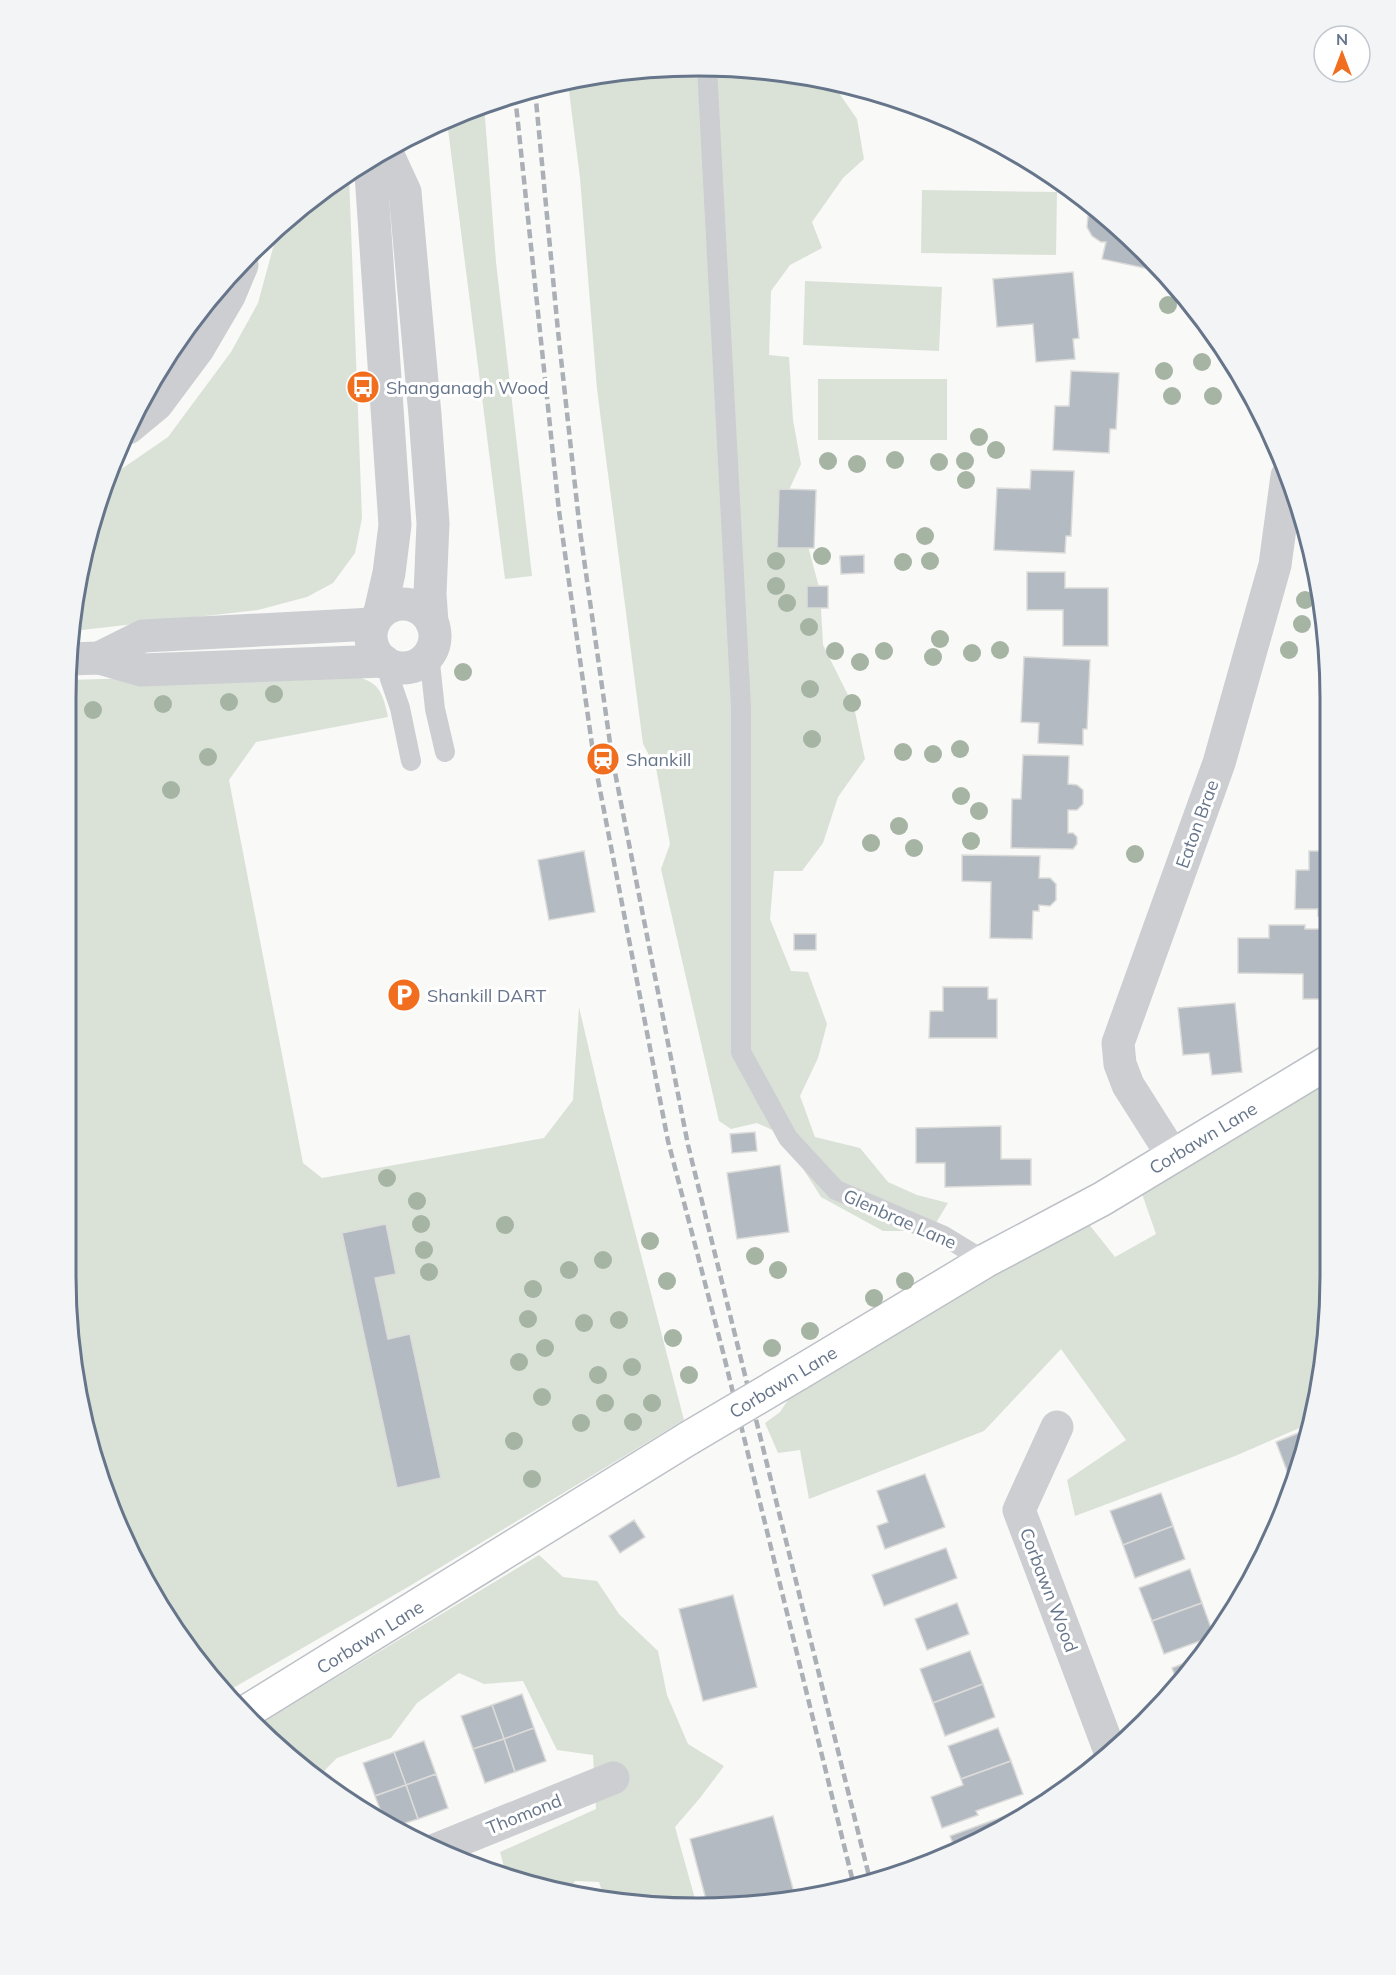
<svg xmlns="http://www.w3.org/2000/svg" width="1396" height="1975" viewBox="0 0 1396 1975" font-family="Mulish,sans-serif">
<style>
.green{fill:#dae2d7}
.building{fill:#b4bac1;stroke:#dbdbd9;stroke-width:1.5}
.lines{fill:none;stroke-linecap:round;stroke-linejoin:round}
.secondary-casing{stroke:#bdc1c7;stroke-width:36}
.lane{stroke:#ccced2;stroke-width:20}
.street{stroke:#ccced2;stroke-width:33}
.secondary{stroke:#fff;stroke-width:33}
.rail{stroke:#abafb6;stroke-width:4.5;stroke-dasharray:9 4.5;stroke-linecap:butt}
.secondary-bridge-casing{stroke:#bdc1c7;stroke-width:36;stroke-linecap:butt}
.secondary-bridge{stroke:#fff;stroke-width:33}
.tree{fill:#a6b4a4}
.labels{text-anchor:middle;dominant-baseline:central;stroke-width:6;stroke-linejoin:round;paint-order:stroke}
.poi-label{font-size:18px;fill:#66758a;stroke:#fff;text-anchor:start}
.street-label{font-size:18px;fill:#66758a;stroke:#fff}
.rim{fill:none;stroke:#66758a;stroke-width:3}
</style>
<rect width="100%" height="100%" fill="#f9f9f7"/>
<g class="green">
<polygon points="739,67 832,83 857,119 864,159 843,178 812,222 822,248 790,265 771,291 769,355 789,357 793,420 801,464 788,492 777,532 807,542 820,591 823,645 854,707 865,759 838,797 823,843 802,871 774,871 770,919 791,971 808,972 827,1024 818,1058 800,1096 815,1137 860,1148 888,1182 917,1195 948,1203 931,1231 883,1231 821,1197 781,1134 757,1123 731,1129 719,1121 661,869 670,844 656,768 643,744 597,389 580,178 568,83 615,71"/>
<polygon points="484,104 496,262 532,576 505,579 447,121"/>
<polygon points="349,175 362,518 355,553 333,583 307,597 258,610 73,631 78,574 107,479 168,437 231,352 258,303 279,226"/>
<polygon points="922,190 1057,192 1056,255 921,253"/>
<polygon points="805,281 942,287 939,351 803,345"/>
<rect x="818" y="379" width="129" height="61"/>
<path d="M341,672c33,9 40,10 47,45l-132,25 -27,38 74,383 19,15 222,-40 29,-38 6,-93 24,102 81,311 -276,167 -180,104 -56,-63 -58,-109 -26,-78 -22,-164v-579l2,-18z"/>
<polygon points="1327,1078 1329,1318 1311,1423 1235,1456 1075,1516 1067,1480 1126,1440 1061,1349 984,1431 809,1499 800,1450 778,1453 765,1423 780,1412 790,1397 1074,1226 1088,1223 1115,1257 1156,1234 1140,1188"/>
<polygon points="539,1555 563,1577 597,1581 619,1614 658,1651 667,1695 688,1744 724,1766 700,1798 675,1827 697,1906 616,1904 605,1901 599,1882 575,1881 569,1891 506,1874 500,1852 596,1809 593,1755 557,1750 523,1681 484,1684 459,1673 417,1703 391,1738 337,1758 317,1778 282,1752 258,1725"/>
</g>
<g class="building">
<polygon points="1094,207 1163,272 1102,259 1106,242 1101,242 1092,236 1087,227 1088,216"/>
<polygon points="1073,272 1079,338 1073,339 1075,359 1036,362 1033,324 997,327 993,279"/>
<polygon points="1071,371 1119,373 1116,429 1110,429 1109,453 1053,450 1055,406 1069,406"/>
<polygon points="1031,470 1074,471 1071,536 1066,536 1065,553 994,550 997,488 1030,489"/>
<polygon points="779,489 816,490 814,548 777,548"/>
<polygon points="864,555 864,573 841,574 840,556"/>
<polygon points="1027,572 1065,572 1065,588 1108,588 1108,646 1063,646 1063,610 1027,610"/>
<rect x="807" y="586" width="21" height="22"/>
<polygon points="1024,657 1090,660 1087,729 1083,729 1083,745 1038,743 1039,723 1021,722"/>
<polygon points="1023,755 1069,756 1068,784 1077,785 1083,790 1083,804 1077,810 1068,810 1068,833 1073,833 1077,837 1077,844 1073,849 1011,848 1012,799 1021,799"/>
<polygon points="584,851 595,912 549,920 538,860"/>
<polygon points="1309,851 1326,851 1326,916 1318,916 1318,909 1295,909 1296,870 1309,870"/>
<polygon points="962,855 1040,856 1039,878 1050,878 1056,884 1056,900 1050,906 1039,905 1039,911 1033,911 1032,939 990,938 991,882 962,881"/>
<polygon points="1269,925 1305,925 1305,929 1326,929 1327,999 1303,999 1303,974 1238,973 1238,938 1269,938"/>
<rect x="794" y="934" width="22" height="16"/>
<polygon points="943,987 988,987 988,999 997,999 997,1038 929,1038 930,1011 943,1011"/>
<polygon points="1235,1003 1242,1072 1212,1075 1209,1053 1183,1055 1178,1008"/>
<polygon points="1001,1126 1001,1159 1031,1159 1031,1185 945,1187 945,1163 916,1163 916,1128"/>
<polygon points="755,1132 757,1151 732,1153 730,1134"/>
<polygon points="780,1165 789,1232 737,1239 727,1173"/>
<polygon points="386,1224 396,1274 375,1278 388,1339 410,1334 441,1478 397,1488 342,1233"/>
<polygon points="1311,1428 1309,1440 1292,1484 1276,1442"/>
<polygon points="925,1474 945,1527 885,1549 877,1526 888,1522 877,1491"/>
<polygon points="1161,1493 1173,1526 1123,1545 1110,1511"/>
<polygon points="634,1520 645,1537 620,1553 609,1536"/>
<polygon points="1173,1526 1185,1559 1135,1578 1123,1545"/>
<polygon points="946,1548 957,1578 884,1606 872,1575"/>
<polygon points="1190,1569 1202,1603 1152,1621 1139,1588"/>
<polygon points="733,1595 757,1687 703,1701 679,1609"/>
<polygon points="957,1603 969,1634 927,1650 915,1619"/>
<polygon points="1202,1603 1214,1636 1164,1654 1152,1621"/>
<polygon points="970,1651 983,1684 933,1703 920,1669"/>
<polygon points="1203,1656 1200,1661 1178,1684 1172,1668"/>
<polygon points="983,1684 995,1717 945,1736 933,1703"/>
<polygon points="522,1694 534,1728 504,1739 492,1705"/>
<polygon points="492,1705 504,1739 473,1749 461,1716"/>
<polygon points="534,1728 546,1761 515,1772 504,1739"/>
<polygon points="998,1728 1011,1761 961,1779 948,1746"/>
<polygon points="504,1739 515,1772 485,1783 473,1749"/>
<polygon points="424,1741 436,1774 406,1785 394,1752"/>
<polygon points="394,1752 406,1785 375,1796 363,1763"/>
<polygon points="1011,1761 1023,1794 976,1811 978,1815 942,1828 931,1797 963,1785 961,1779"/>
<polygon points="436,1774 448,1808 418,1819 406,1785"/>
<polygon points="406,1785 418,1819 390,1828 387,1827 375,1796"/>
<polygon points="1027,1808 1028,1810 978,1844 956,1851 950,1836"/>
<polygon points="773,1816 796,1900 739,1908 708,1907 690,1839"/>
</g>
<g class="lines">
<defs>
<g id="secondary">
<polyline points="797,1374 985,1261 1102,1199 1327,1063"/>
<polyline points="246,1712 689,1438"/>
</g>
</defs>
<use href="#secondary" class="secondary-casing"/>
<g class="lane">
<polyline points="707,68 741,707 741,1052 788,1138 836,1190 944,1236 985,1261"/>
<polyline points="429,654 435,709 445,752"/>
<polyline points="392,666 390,679 400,708 411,761"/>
</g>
<g class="street">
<polyline points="387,149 387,153 405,192 425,415 433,523 430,594 432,623"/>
<polyline points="128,428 157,404 198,349 229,296 242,265"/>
<circle cx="403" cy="636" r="32"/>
<polyline points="380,612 389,573 395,525 371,174 387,153"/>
<polyline points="99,658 143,636 373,624"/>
<polyline points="70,659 99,658 141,670 384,661"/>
<polyline points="1173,1156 1128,1085 1120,1064 1118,1043 1219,763 1275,565 1287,476"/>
<polyline points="1057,1427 1019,1510 1111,1754"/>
<polyline points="435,1850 613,1778"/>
</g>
<use href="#secondary" class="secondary"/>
<g class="rail">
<polyline points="535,90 558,331 580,531 612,757 688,1145 870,1880"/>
<polyline points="515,95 559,511 594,759 668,1141 724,1356 854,1886"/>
</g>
<defs>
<polyline id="secondary-bridge" points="689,1438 797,1374"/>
</defs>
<use href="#secondary-bridge" class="secondary-bridge-casing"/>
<use href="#secondary-bridge" class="secondary-bridge"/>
</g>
<g class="tree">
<circle cx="1168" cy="305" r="9"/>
<circle cx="1202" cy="362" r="9"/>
<circle cx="1164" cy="371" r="9"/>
<circle cx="1172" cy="396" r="9"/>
<circle cx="1213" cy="396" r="9"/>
<circle cx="979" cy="437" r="9"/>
<circle cx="996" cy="450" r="9"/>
<circle cx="895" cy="460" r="9"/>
<circle cx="828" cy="461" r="9"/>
<circle cx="965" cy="461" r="9"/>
<circle cx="939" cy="462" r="9"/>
<circle cx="857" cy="464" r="9"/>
<circle cx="966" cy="480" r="9"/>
<circle cx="925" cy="536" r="9"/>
<circle cx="822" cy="556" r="9"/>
<circle cx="776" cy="561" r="9"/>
<circle cx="930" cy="561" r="9"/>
<circle cx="903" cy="562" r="9"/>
<circle cx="776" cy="586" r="9"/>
<circle cx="1305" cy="600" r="9"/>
<circle cx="787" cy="603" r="9"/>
<circle cx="1302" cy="624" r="9"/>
<circle cx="809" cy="627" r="9"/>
<circle cx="940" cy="639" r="9"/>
<circle cx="1000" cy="650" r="9"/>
<circle cx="1289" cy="650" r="9"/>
<circle cx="835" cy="651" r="9"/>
<circle cx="884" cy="651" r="9"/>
<circle cx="972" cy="653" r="9"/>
<circle cx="933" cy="657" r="9"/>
<circle cx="860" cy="662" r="9"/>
<circle cx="463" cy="672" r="9"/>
<circle cx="810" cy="689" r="9"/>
<circle cx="274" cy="694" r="9"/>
<circle cx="229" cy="702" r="9"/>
<circle cx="852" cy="703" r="9"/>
<circle cx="163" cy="704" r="9"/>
<circle cx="93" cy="710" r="9"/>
<circle cx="812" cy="739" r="9"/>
<circle cx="960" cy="749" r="9"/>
<circle cx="903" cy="752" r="9"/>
<circle cx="933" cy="754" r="9"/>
<circle cx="208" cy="757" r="9"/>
<circle cx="171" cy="790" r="9"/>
<circle cx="961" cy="796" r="9"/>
<circle cx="979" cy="811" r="9"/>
<circle cx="899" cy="826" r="9"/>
<circle cx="971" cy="841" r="9"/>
<circle cx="871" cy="843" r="9"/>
<circle cx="914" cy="848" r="9"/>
<circle cx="1135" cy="854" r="9"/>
<circle cx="387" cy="1178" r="9"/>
<circle cx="417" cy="1201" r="9"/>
<circle cx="421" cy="1224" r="9"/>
<circle cx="505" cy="1225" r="9"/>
<circle cx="650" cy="1241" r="9"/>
<circle cx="424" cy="1250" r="9"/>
<circle cx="755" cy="1256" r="9"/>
<circle cx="603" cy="1260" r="9"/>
<circle cx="569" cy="1270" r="9"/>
<circle cx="778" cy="1270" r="9"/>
<circle cx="429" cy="1272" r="9"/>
<circle cx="667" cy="1281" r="9"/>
<circle cx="905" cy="1281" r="9"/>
<circle cx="533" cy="1289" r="9"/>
<circle cx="874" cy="1298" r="9"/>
<circle cx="528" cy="1319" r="9"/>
<circle cx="619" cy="1320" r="9"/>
<circle cx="584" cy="1323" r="9"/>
<circle cx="810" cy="1331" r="9"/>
<circle cx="673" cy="1338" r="9"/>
<circle cx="545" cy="1348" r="9"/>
<circle cx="772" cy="1348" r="9"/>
<circle cx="519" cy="1362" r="9"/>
<circle cx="632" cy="1367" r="9"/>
<circle cx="598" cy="1375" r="9"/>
<circle cx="689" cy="1375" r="9"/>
<circle cx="542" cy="1397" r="9"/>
<circle cx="605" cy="1403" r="9"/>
<circle cx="652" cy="1403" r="9"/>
<circle cx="633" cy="1422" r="9"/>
<circle cx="581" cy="1423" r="9"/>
<circle cx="514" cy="1441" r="9"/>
<circle cx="532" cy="1479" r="9"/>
</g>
<defs>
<symbol id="bus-disc" viewBox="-11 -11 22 22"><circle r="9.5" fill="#f16e1f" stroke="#fff"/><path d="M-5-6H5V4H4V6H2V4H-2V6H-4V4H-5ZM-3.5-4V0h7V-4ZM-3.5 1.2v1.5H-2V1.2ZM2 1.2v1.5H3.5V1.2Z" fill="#fff"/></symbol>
<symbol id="station-disc" viewBox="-11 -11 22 22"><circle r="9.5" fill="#f16e1f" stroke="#fff"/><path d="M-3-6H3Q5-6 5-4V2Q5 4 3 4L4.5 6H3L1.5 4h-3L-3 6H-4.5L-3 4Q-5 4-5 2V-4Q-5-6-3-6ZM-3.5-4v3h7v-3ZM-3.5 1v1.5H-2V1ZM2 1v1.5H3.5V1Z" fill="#fff"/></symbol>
<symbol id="parking-disc" viewBox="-11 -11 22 22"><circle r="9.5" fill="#f16e1f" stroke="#fff"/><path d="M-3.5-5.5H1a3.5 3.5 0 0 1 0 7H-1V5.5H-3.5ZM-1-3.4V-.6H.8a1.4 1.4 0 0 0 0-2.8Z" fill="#fff"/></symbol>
</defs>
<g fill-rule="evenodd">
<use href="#bus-disc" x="344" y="368" width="38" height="38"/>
<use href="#station-disc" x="584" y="740" width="38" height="38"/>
<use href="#parking-disc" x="385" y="976" width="38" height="38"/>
</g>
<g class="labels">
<g class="poi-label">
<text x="386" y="387">Shanganagh Wood</text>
<text x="626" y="759">Shankill</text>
<text x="427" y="995">Shankill DART</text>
</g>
<g class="street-label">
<text transform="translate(1197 824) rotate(-70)">Eaton Brae</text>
<text transform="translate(1203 1138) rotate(-31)">Corbawn Lane</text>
<text transform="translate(900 1219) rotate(24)">Glenbrae Lane</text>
<text transform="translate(783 1382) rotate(-31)">Corbawn Lane</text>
<text transform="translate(1049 1590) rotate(69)">Corbawn Wood</text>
<text transform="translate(370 1637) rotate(-32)">Corbawn Lane</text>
<text transform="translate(524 1814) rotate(-22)">Thomond</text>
</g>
</g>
<path d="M0 0H1396V1975H0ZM698 76H698A622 622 0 0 1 1320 698V1276A622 622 0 0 1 698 1898H698A622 622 0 0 1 76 1276V698A622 622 0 0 1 698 76Z" fill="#f3f4f6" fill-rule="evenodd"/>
<path class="rim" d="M698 76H698A622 622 0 0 1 1320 698V1276A622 622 0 0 1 698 1898H698A622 622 0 0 1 76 1276V698A622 622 0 0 1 698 76Z"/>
<g transform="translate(1342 54)"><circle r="28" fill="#ffffff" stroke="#c2c8d0" stroke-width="1.5"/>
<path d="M0-4.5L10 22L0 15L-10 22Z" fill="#f16e1f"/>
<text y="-9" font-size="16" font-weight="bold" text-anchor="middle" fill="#66758a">N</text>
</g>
</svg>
